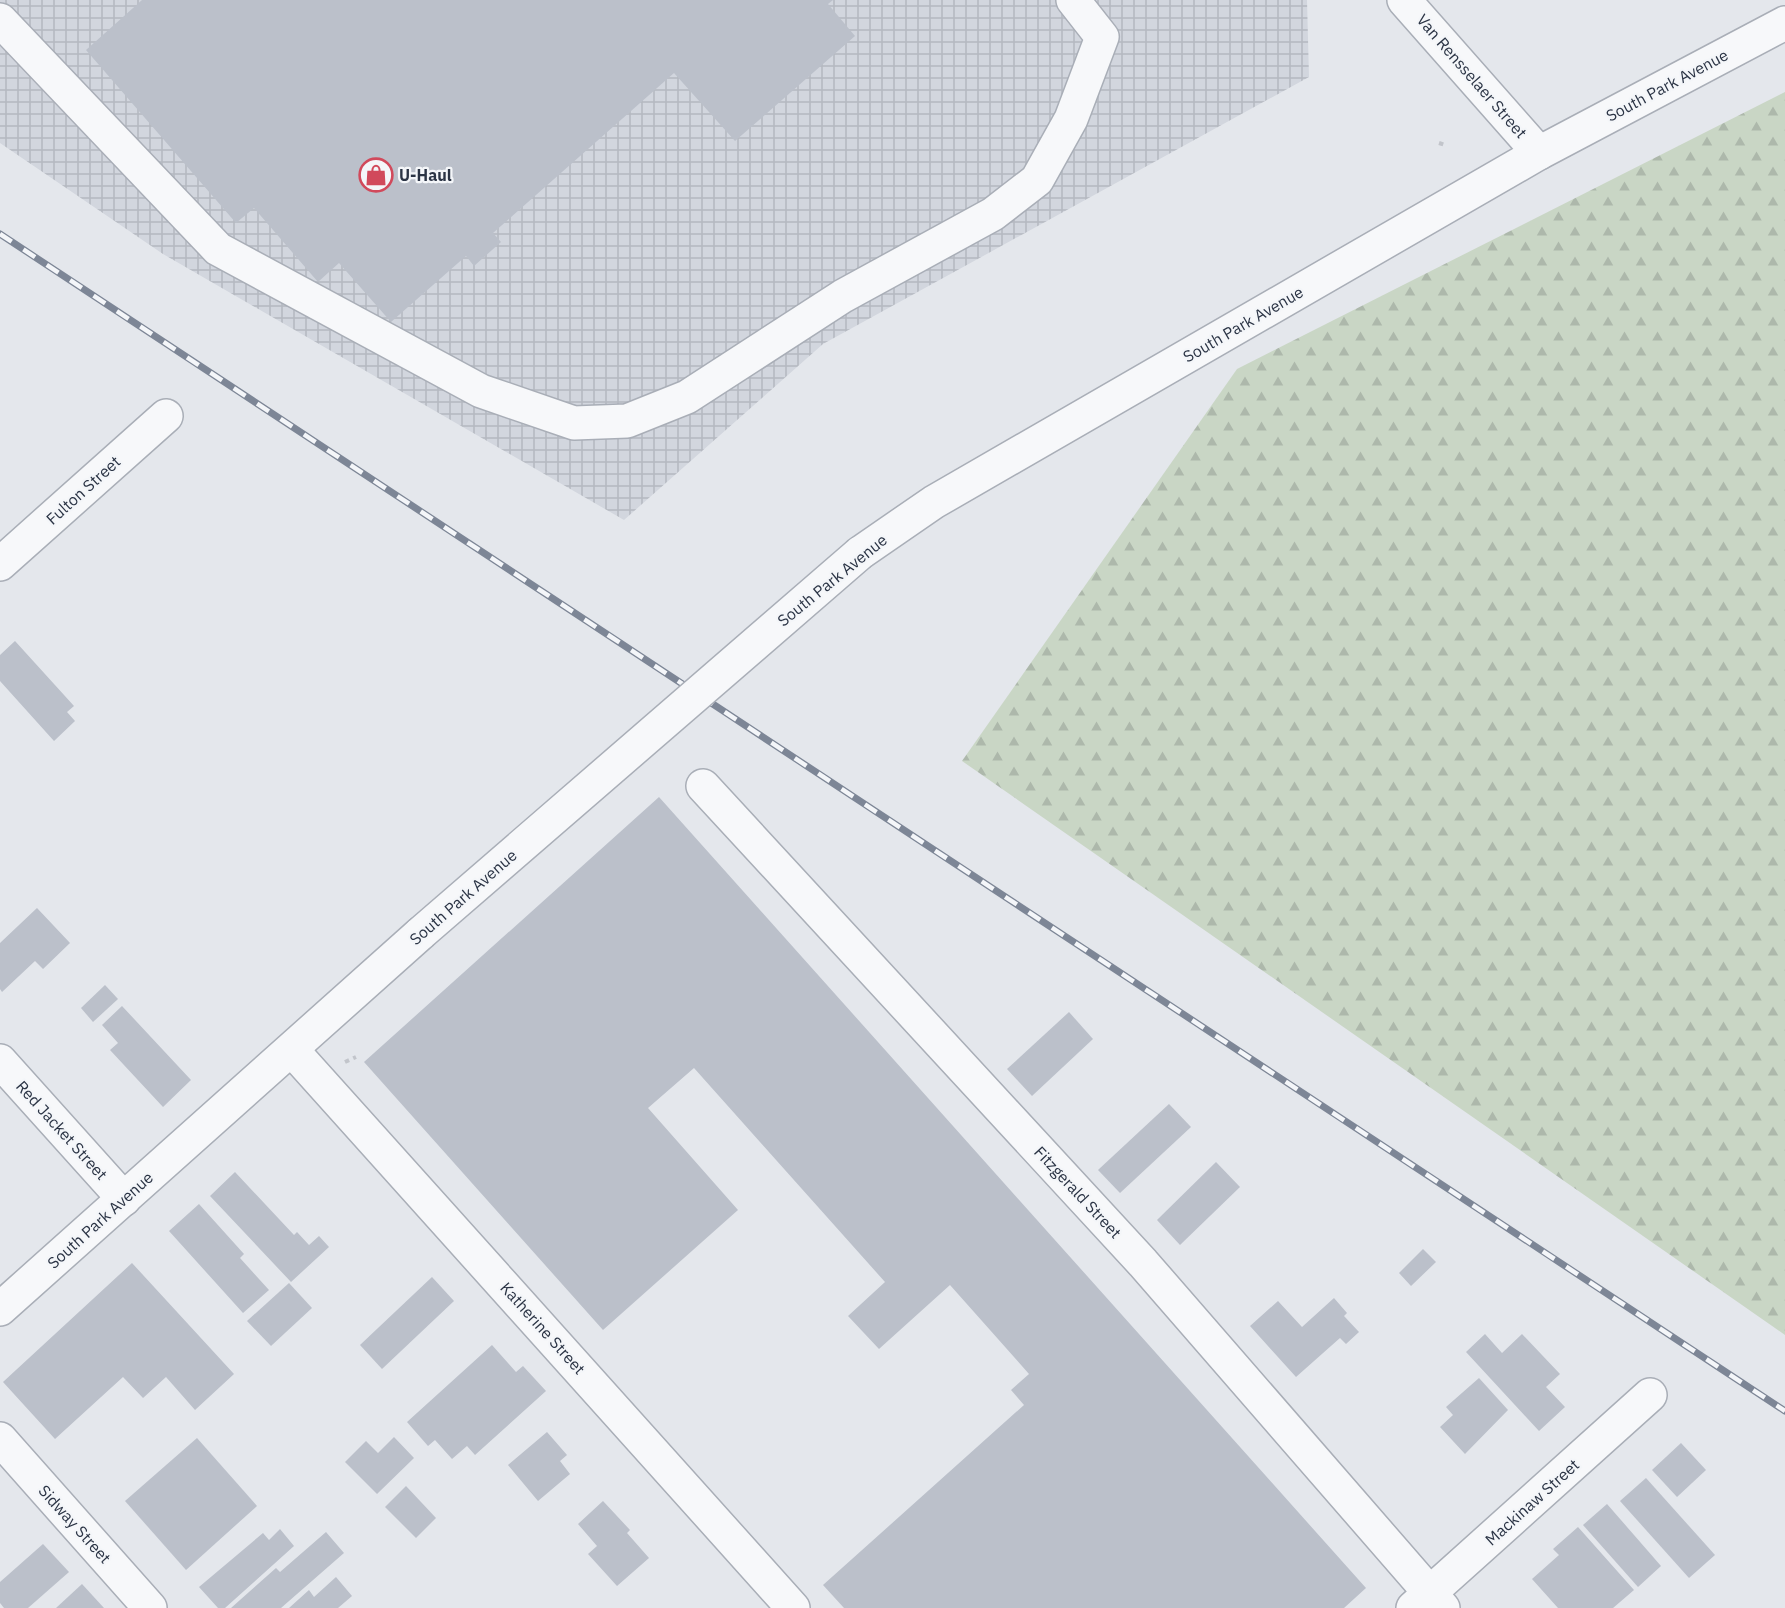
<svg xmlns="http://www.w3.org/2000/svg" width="1785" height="1608" viewBox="0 0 1785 1608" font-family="'IBM Plex Sans',sans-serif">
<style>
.industrial{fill:url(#industrial-grid)}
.forest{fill:url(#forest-firs)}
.building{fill:#bbc0ca}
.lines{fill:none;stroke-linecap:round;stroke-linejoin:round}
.minor-casing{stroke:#a9aeb7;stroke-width:36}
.path{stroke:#c2c5cb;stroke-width:4;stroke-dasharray:4.5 4.5;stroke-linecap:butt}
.minor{stroke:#f7f8fa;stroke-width:33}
.rail-casing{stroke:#7d8696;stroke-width:7}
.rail{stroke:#f4f6f9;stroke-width:4.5;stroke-dasharray:14;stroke-linecap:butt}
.minor-bridge-casing{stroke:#a9aeb7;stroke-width:36;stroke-linecap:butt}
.minor-bridge{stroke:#f7f8fa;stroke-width:33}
.labels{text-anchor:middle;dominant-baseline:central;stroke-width:4.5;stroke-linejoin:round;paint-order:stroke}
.street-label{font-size:16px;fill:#2b3445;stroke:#f4f6f9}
.poi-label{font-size:16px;font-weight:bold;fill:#2b3445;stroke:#f4f6f9;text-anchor:start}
</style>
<defs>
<pattern id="industrial-grid" width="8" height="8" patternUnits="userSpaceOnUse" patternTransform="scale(1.5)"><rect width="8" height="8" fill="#d2d6de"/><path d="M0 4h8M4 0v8" fill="none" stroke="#b4b8c0"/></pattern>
<pattern id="forest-firs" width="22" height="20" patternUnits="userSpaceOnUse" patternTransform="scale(1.5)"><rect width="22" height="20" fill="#c9d6c5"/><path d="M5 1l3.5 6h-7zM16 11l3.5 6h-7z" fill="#adb8ab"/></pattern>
</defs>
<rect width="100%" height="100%" fill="#e4e7ec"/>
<polygon class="industrial" points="0,0 1307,0 1309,77 823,344 624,520 163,254 0,143"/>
<polygon class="forest" points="1785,92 1785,1335 962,761 1237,369"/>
<g class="building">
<polygon points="142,0 833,0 828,4 855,36 735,141 674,73 493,233 501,242 474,266 466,256 391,322 339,263 318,282 254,208 236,223 86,50"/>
<polygon points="15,641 74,706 67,712 75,721 54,741 0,681 0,655"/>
<polygon points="659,797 1366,1588 1344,1608 844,1608 823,1585 1024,1405 1011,1390 1029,1374 950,1285 879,1349 848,1316 885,1282 694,1068 648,1108 738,1210 603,1330 364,1062"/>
<polygon points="37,908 70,943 43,969 35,961 2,992 0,989 0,943"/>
<polygon points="105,985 118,999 93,1022 81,1008"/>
<polygon points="122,1006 191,1080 163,1107 110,1050 118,1043 102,1025"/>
<polygon points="1069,1012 1093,1039 1032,1096 1007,1069"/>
<polygon points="1169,1104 1191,1127 1120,1193 1098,1170"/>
<polygon points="1216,1162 1240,1187 1180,1245 1157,1220"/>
<polygon points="235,1172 294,1235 297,1232 309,1245 319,1236 329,1247 291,1282 210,1196"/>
<polygon points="199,1204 244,1254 240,1258 269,1290 243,1313 169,1231"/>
<polygon points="1423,1249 1436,1262 1411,1286 1399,1273"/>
<polygon points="132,1263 234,1374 195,1410 166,1377 143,1398 123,1377 55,1439 3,1382"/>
<polygon points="432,1277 454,1301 382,1369 360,1345"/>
<polygon points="289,1283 312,1308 271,1346 247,1321"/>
<polygon points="1334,1298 1347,1313 1344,1316 1359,1332 1346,1344 1340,1338 1296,1377 1250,1326 1278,1301 1302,1327"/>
<polygon points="1485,1334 1502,1353 1522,1334 1560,1374 1546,1387 1565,1407 1539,1431 1466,1352"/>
<polygon points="492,1345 516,1372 523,1366 546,1391 475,1455 467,1446 452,1459 435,1440 428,1446 407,1422"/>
<polygon points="1479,1378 1508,1410 1465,1454 1440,1427 1453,1415 1446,1407"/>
<polygon points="547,1432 567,1455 560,1461 570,1474 538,1501 508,1465"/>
<polygon points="394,1437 414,1458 377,1494 345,1462 366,1441 378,1453"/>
<polygon points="197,1438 257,1506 186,1570 125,1501"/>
<polygon points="1681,1443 1706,1470 1677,1497 1652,1470"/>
<polygon points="1646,1478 1715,1555 1689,1578 1620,1501"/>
<polygon points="406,1486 436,1518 416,1538 385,1507"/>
<polygon points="603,1501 630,1530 627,1533 649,1558 617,1586 588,1554 597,1546 578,1524"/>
<polygon points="1607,1504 1661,1566 1638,1587 1583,1525"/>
<polygon points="1578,1527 1634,1590 1613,1608 1558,1608 1532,1579 1559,1555 1553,1549"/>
<polygon points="280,1529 294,1546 225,1608 218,1608 199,1587 263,1533 269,1540"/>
<polygon points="326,1532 344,1553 281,1608 231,1608 276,1568 280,1572"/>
<polygon points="43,1544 69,1572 28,1608 4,1608 0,1603 0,1582"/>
<polygon points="336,1577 352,1596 338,1608 289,1608 309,1590 314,1597"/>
<polygon points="82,1584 104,1608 56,1608"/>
</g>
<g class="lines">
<defs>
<g id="minor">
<polyline points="1404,0 1539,153"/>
<polyline points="0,20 218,249 481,391 574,423 627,421 687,397 843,296 993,214 1037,180 1071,119 1102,37 1073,0"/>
<polyline points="860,553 934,502 1539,153 1785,23"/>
<polyline points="0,564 166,416"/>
<polyline points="703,786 1143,1263 1443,1608"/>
<polyline points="292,1050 793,1608"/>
<polyline points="0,1061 124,1199"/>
<polyline points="0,1309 421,933"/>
<polyline points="0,1439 150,1608"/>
<polyline points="1413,1608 1650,1395"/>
</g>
</defs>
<use href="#minor" class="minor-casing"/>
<g class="path">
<polyline points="1439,143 1445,145"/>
<polyline points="345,1062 356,1057"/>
</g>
<use href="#minor" class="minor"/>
<defs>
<polyline id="rail" points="0,234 1785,1411"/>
</defs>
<use href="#rail" class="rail-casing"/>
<use href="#rail" class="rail"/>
<defs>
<polyline id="minor-bridge" points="421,933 860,553"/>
</defs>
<use href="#minor-bridge" class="minor-bridge-casing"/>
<use href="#minor-bridge" class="minor-bridge"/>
</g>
<defs>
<symbol id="shop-ring" viewBox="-11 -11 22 22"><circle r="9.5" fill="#f4f6f9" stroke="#d1495b" stroke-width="1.5"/><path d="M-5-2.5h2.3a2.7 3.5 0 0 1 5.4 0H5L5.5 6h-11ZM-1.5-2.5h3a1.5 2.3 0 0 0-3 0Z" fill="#d1495b"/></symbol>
</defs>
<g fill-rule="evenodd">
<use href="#shop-ring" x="357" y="156" width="38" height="38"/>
</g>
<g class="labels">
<g class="street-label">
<text transform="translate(1472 76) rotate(49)">Van Rensselaer Street</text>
<text transform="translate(1667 85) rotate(-28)">South Park Avenue</text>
<text transform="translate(1243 324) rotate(-30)">South Park Avenue</text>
<text transform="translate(83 490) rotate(-42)">Fulton Street</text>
<text transform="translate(832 580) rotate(-39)">South Park Avenue</text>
<text transform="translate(463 897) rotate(-41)">South Park Avenue</text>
<text transform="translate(62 1130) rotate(48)">Red Jacket Street</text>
<text transform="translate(1078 1192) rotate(47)">Fitzgerald Street</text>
<text transform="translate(100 1220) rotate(-42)">South Park Avenue</text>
<text transform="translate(543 1328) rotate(48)">Katherine Street</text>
<text transform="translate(1532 1502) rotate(-42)">Mackinaw Street</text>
<text transform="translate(75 1524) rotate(48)">Sidway Street</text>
</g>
<g class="poi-label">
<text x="399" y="175">U-Haul</text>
</g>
</g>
</svg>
